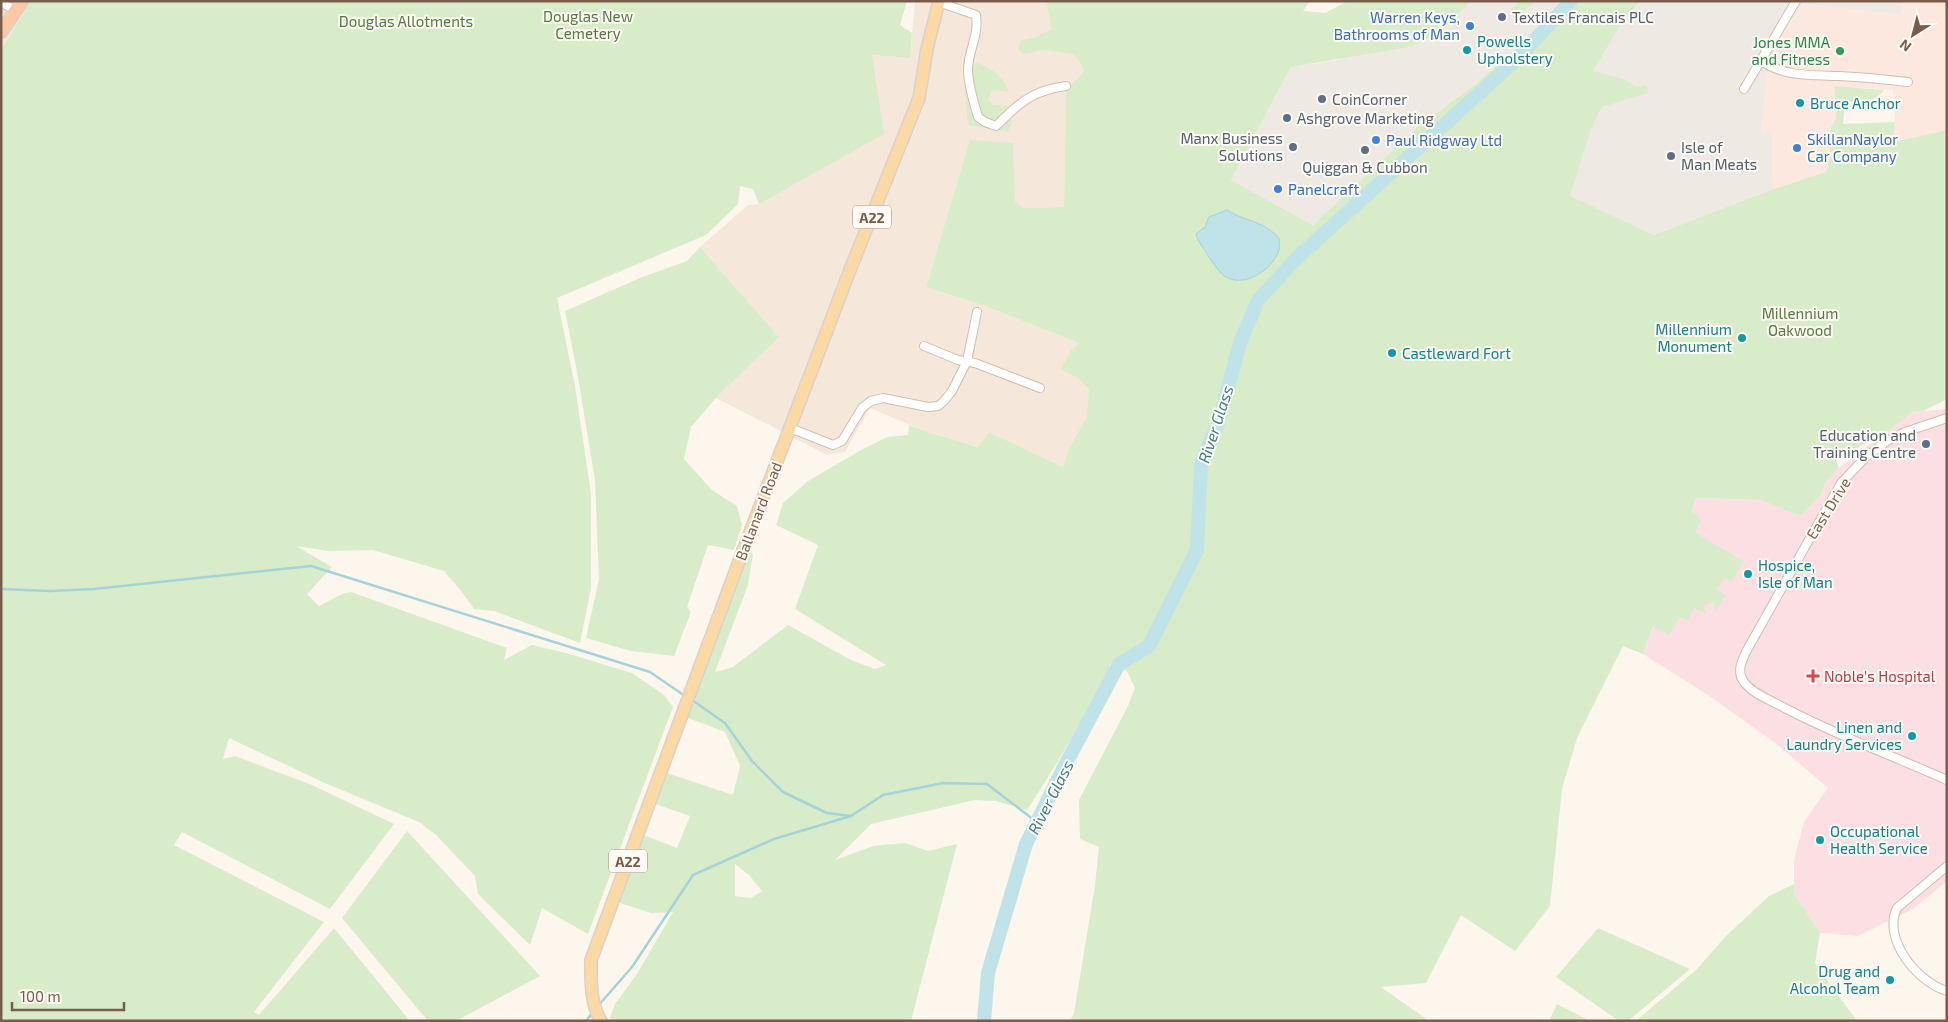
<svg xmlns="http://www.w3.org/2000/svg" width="1948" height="1022" viewBox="0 0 1948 1022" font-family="'Exo 2',sans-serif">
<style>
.residential{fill:#f5e8da}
.commercial{fill:#fde8e0}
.industrial{fill:#efe9e4}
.medical{fill:#fbdfe3}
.green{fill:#d8ecc9;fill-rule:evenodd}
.water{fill:#bfe3e8;stroke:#a5d3da}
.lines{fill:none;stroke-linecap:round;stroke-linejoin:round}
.stream{stroke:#a5d3da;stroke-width:2.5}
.river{stroke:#bfe3e8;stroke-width:14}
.minor-casing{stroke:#d1beb0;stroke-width:10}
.primary-casing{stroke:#dad1cd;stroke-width:14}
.trunk-casing{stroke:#dad1cd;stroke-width:15}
.minor{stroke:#fff;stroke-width:8}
.primary{stroke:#fbd9a5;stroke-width:11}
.trunk{stroke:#f9c8a4;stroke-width:12}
.service-dot{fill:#5c6f8a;stroke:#fffaf3;stroke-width:2}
.shop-dot{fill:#3f7fe0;stroke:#fffaf3;stroke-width:2}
.culture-dot{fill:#0f9aa8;stroke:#fffaf3;stroke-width:2}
.leisure-dot{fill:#2e9e5b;stroke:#fffaf3;stroke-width:2}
.health-dot{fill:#e0444e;stroke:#fffaf3;stroke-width:2}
.labels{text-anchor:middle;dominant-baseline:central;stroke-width:4;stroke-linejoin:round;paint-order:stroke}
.shield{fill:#fffaf3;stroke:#a28b7f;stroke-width:1}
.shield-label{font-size:14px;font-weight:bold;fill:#7a5c4d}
.park-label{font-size:15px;fill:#537a41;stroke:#fffaf3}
.shop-label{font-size:15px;fill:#366cbe;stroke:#fffaf3;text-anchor:start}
.service-label{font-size:15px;fill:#4e5e75;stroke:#fffaf3;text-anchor:start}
.culture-label{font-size:15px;fill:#0d838f;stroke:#fffaf3;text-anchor:start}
.leisure-label{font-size:15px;fill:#27864d;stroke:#fffaf3;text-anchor:end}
.street-label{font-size:15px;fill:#7a5c4d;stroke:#fffaf3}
.health-label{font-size:15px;fill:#be3a42;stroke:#fffaf3;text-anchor:start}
.water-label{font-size:16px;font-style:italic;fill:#437c86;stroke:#fffaf3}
</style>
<rect width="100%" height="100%" fill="#fdf6ec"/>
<g class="residential">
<polygon points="1,1 31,1 1,50"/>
<polygon points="915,1 1054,1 1059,39 1080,62 1084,72 1066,91 1064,207 1024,208 1014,202 1013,144 970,141 926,287 985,306 1116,357 1063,467 989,432 979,447 924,431 870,408 845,452 827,455 716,398 779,337 700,247 748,205 759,204 872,55 910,58"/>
</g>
<polygon class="commercial" points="1903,1 1947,1 1947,130 1893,142 1895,122 1893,90 1834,86 1836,118 1830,129 1830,158 1826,172 1773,189 1772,134 1762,133 1766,79 1775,47 1802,4 1901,15"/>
<g class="industrial">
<polygon points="1465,1 1562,1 1518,47 1474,85 1415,129 1313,225 1231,180 1291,67 1337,60"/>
<polygon points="1629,1 1903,1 1901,15 1802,4 1775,47 1766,79 1762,132 1772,133 1773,189 1654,235 1569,196 1593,71 1625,18"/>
</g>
<polygon class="medical" points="1947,409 1947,881 1913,909 1858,936 1820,933 1794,893 1794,860 1804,822 1828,788 1778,745 1708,695 1643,654 1672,580 1689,525 1695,498 1761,500 1800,516 1822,494 1825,483 1839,468 1912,412"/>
<g class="green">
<polygon points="31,1 907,1 900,25 912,33 910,58 872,55 884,134 759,204 753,189 740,186 738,204 706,235 557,298 575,386 591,494 591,588 580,643 494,611 474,609 462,592 444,571 373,550 328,551 296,546 332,567 307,594 319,606 342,594 351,592 507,648 504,660 532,645 566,653 632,673 664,695 673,707 588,934 542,908 530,945 478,894 475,876 436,835 419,822 327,784 229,738 223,759 235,756 312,785 394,824 330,909 182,832 174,845 324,922 254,1012 259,1015 334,928 410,1021 1,1021 1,50"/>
<path d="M1047,1h263l-7,10 22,2 23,-12h123l-31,31 -26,14 -123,21 -60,113 82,45 102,-96 59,-44 44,-38 44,-46h78l-15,17 -32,53 31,8 13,8 10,-2 1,8 -46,14c-15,26 -22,60 -32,89l84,39 119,-46 53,-17 4,-14v-29l6,-11 -2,-32 50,4c-10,13 -24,11 -39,12l-2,22 52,-2 -2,20 54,-12v269l-24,12 -11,1 -18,15 -58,33 3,8 -14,15 -3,11 -22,22 -39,-16 -66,-2 -3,14 7,4 1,5 -5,12 49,28 -12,21 -8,-4 -7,12 8,5 -9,16 -3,-9 -9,3 2,9 -11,-6 -8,13 -7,-4 -11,18 -16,-8 -10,27 -20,-8 -46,92 -15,51 -12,117 -35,45 -54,-36 -35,68 -45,4 48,34h-359l4,-8 21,-128 4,-38 -19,-8 -1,-39 49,-94 7,-18 -8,-17 -17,-8 -1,8c-26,47 -52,94 -82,139l-31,-9 -21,-1 -104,24 -36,36 38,-14 32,-3 23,8 29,-7 -46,177h-299l-2,-4 5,-13 22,-30 36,-62 -22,1 -34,-11 26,-67 34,13 13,-32 -35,-12 12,-31 66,22 7,-29 -15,-34 -39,-15 63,-166 4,3 -5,31 -33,87 18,-5 55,-42 63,35 24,9 11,-4 -91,-56 23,-64 -42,-20 7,-22 25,-22 53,-31 26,-13 21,-2 1,-10 15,6 54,16 11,-15 74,35 6,-18 18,-32 2,-28 -11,-11 -17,-9 10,-19 8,-7 -94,-37 -59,-19 44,-147 43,3 2,59 9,6 40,-1 2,-117 18,-18 -4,-10 -7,-8 -28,-4 -22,4 -5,-6 3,-8 12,-2 18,-8zM735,864l14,11 13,16 -11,7 -16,-2z"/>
<polygon points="1521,1 1534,3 1517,16 1511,9"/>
<path d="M978,63c16,7 24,12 31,29l-17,-2 -4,9 5,6 15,1 4,15 -4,11 -40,-7 -5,-57z"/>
<polygon points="700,247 779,337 716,398 691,427 684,459 712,490 737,506 742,525 734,550 708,545 687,607 691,612 674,656 631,651 586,638 599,579 595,480 577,371 565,311 640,278 687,261"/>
<polygon points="407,831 540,976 456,1021 428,1021 342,918"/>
<polygon points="1794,884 1794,893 1820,933 1815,963 1857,1021 1636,1021 1697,969 1726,936 1769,896"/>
<polygon points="1598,928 1690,969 1628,1021 1619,1021 1556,977"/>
<polygon points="1557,1004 1590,1021 1549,1021"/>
</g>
<path class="water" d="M1227,210c19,12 35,10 52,28 0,3 1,8 0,12 -6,20 -37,40 -56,25 -7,-6 -20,-27 -25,-35l-2,-6 9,-7 4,-10z"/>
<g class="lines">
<g class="stream">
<polyline points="1,589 50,591 94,589 311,566 650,672 685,696"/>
<polyline points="692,700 725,723 752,761 783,792 827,813 851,816"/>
<polyline points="598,1006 632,967 693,875 774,839 851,816 883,795 943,783 987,784 1038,823"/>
<polyline points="586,1021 593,1012"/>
</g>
<polyline class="river" points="984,1021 988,973 1026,844 1065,765 1119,664 1149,646 1197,550 1201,464 1219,421 1240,343 1258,300 1297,258 1517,59 1571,1"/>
<defs>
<g id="minor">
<polyline points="1,2 16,11"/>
<path d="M938,2l38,13c3,23 -8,35 -8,55 0,15 6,32 10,47l7,5 11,4c23,-23 37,-36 70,-40"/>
<path d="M1761,61c24,16 51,14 78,15 23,1 46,3 69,6"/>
<polyline points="1744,89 1796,1"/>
<polyline points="924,346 958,360 975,363 1040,388"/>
<path d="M1947,418l-42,14 -18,9 -21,16 -25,26 -94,167c-5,10 -11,22 -3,32 8,11 24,17 35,23 54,29 112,50 168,75"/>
<polyline points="790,428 833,445 842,441 862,408 871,401 883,398 928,407 938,406 944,401 952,391 967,361 977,312"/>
<path d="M1947,866l-50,42c-15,31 20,74 50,83"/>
</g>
<path id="primary" d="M601,1021c-11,-18 -10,-41 -10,-61l150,-404 109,-286 69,-172 8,-49 12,-48"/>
<polyline id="trunk" points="1,32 22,1"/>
</defs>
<use href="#minor" class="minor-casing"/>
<use href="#primary" class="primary-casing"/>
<use href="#trunk" class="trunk-casing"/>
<use href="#minor" class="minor"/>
<use href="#primary" class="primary"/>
<use href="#trunk" class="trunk"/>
</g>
<g class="service-dot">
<circle cx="1502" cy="17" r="5"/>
<circle cx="1322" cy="99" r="5"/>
<circle cx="1287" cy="118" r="5"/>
<circle cx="1293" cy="147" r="5"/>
<circle cx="1365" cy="150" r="5"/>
<circle cx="1671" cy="156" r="5"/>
<circle cx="1926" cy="444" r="5"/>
</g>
<g class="shop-dot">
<circle cx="1470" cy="26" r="5"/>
<circle cx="1376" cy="140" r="5"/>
<circle cx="1797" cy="148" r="5"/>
<circle cx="1278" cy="189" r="5"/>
</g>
<g class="culture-dot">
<circle cx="1467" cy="50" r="5"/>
<circle cx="1800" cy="103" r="5"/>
<circle cx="1742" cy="338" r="5"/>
<circle cx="1392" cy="353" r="5"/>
<circle cx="1748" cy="574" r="5"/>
<circle cx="1912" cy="736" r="5"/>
<circle cx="1820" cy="840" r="5"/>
<circle cx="1890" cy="980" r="5"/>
</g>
<circle class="leisure-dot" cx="1840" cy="51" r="5"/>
<path class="health-dot" d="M1810.5 668.5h5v5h5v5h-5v5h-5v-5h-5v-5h5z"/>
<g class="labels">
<g class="shield">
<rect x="853" y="205.5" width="38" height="23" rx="4"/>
<rect x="609" y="849.5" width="38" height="23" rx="4"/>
</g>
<g class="shield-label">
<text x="872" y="217">A22</text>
<text x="628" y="861">A22</text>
</g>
<g class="park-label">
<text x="588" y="16">Douglas New<tspan x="588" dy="17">Cemetery</tspan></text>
<text x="406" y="21">Douglas Allotments</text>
<text x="1800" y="313">Millennium<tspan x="1800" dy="17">Oakwood</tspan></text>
</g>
<g class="shop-label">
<text x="1460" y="17" text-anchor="end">Warren Keys,<tspan x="1460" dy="17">Bathrooms of Man</tspan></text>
<text x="1807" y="139">SkillanNaylor<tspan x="1807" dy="17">Car Company</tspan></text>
<text x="1386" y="140">Paul Ridgway Ltd</text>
<text x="1288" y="189">Panelcraft</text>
</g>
<g class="service-label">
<text x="1512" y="17">Textiles Francais PLC</text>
<text x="1332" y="99">CoinCorner</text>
<text x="1297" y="118">Ashgrove Marketing</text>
<text x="1283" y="138" text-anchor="end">Manx Business<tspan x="1283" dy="17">Solutions</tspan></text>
<text x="1681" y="147">Isle of<tspan x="1681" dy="17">Man Meats</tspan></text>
<text x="1365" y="167" text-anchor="middle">Quiggan &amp; Cubbon</text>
<text x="1916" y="435" text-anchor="end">Education and<tspan x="1916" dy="17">Training Centre</tspan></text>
</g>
<g class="culture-label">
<text x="1477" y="41">Powells<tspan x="1477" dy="17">Upholstery</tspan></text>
<text x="1810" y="103">Bruce Anchor</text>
<text x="1732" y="329" text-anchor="end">Millennium<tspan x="1732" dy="17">Monument</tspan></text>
<text x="1402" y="353">Castleward Fort</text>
<text x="1758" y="565">Hospice,<tspan x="1758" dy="17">Isle of Man</tspan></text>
<text x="1902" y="727" text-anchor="end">Linen and<tspan x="1902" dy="17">Laundry Services</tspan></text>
<text x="1830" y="831">Occupational<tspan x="1830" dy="17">Health Service</tspan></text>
<text x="1880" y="971" text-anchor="end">Drug and<tspan x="1880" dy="17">Alcohol Team</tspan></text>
</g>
<g class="leisure-label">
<text x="1830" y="42">Jones MMA<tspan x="1830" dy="17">and Fitness</tspan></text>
</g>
<g class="street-label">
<text transform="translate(1828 508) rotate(-58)">East Drive</text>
<text transform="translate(758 511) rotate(-69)">Ballanard Road</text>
</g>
<g class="health-label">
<text x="1824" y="676">Noble's Hospital</text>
</g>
<g class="water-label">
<text transform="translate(1215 424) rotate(-72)">River Glass</text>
<text transform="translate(1050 797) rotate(-63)">River Glass</text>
</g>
</g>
<rect width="1948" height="1022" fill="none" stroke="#7a5c4d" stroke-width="5"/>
<g transform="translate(1913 35) rotate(216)" stroke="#fffaf3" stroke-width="4" paint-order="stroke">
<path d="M0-4L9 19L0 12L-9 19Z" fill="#7a5c4d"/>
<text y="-8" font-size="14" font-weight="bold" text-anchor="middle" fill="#7a5c4d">N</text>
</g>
<path d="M12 1002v8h112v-8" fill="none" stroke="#7a5c4d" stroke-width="2.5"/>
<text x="20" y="1002" font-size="15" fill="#7a5c4d" stroke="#fffaf3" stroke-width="4" paint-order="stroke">100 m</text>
</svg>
